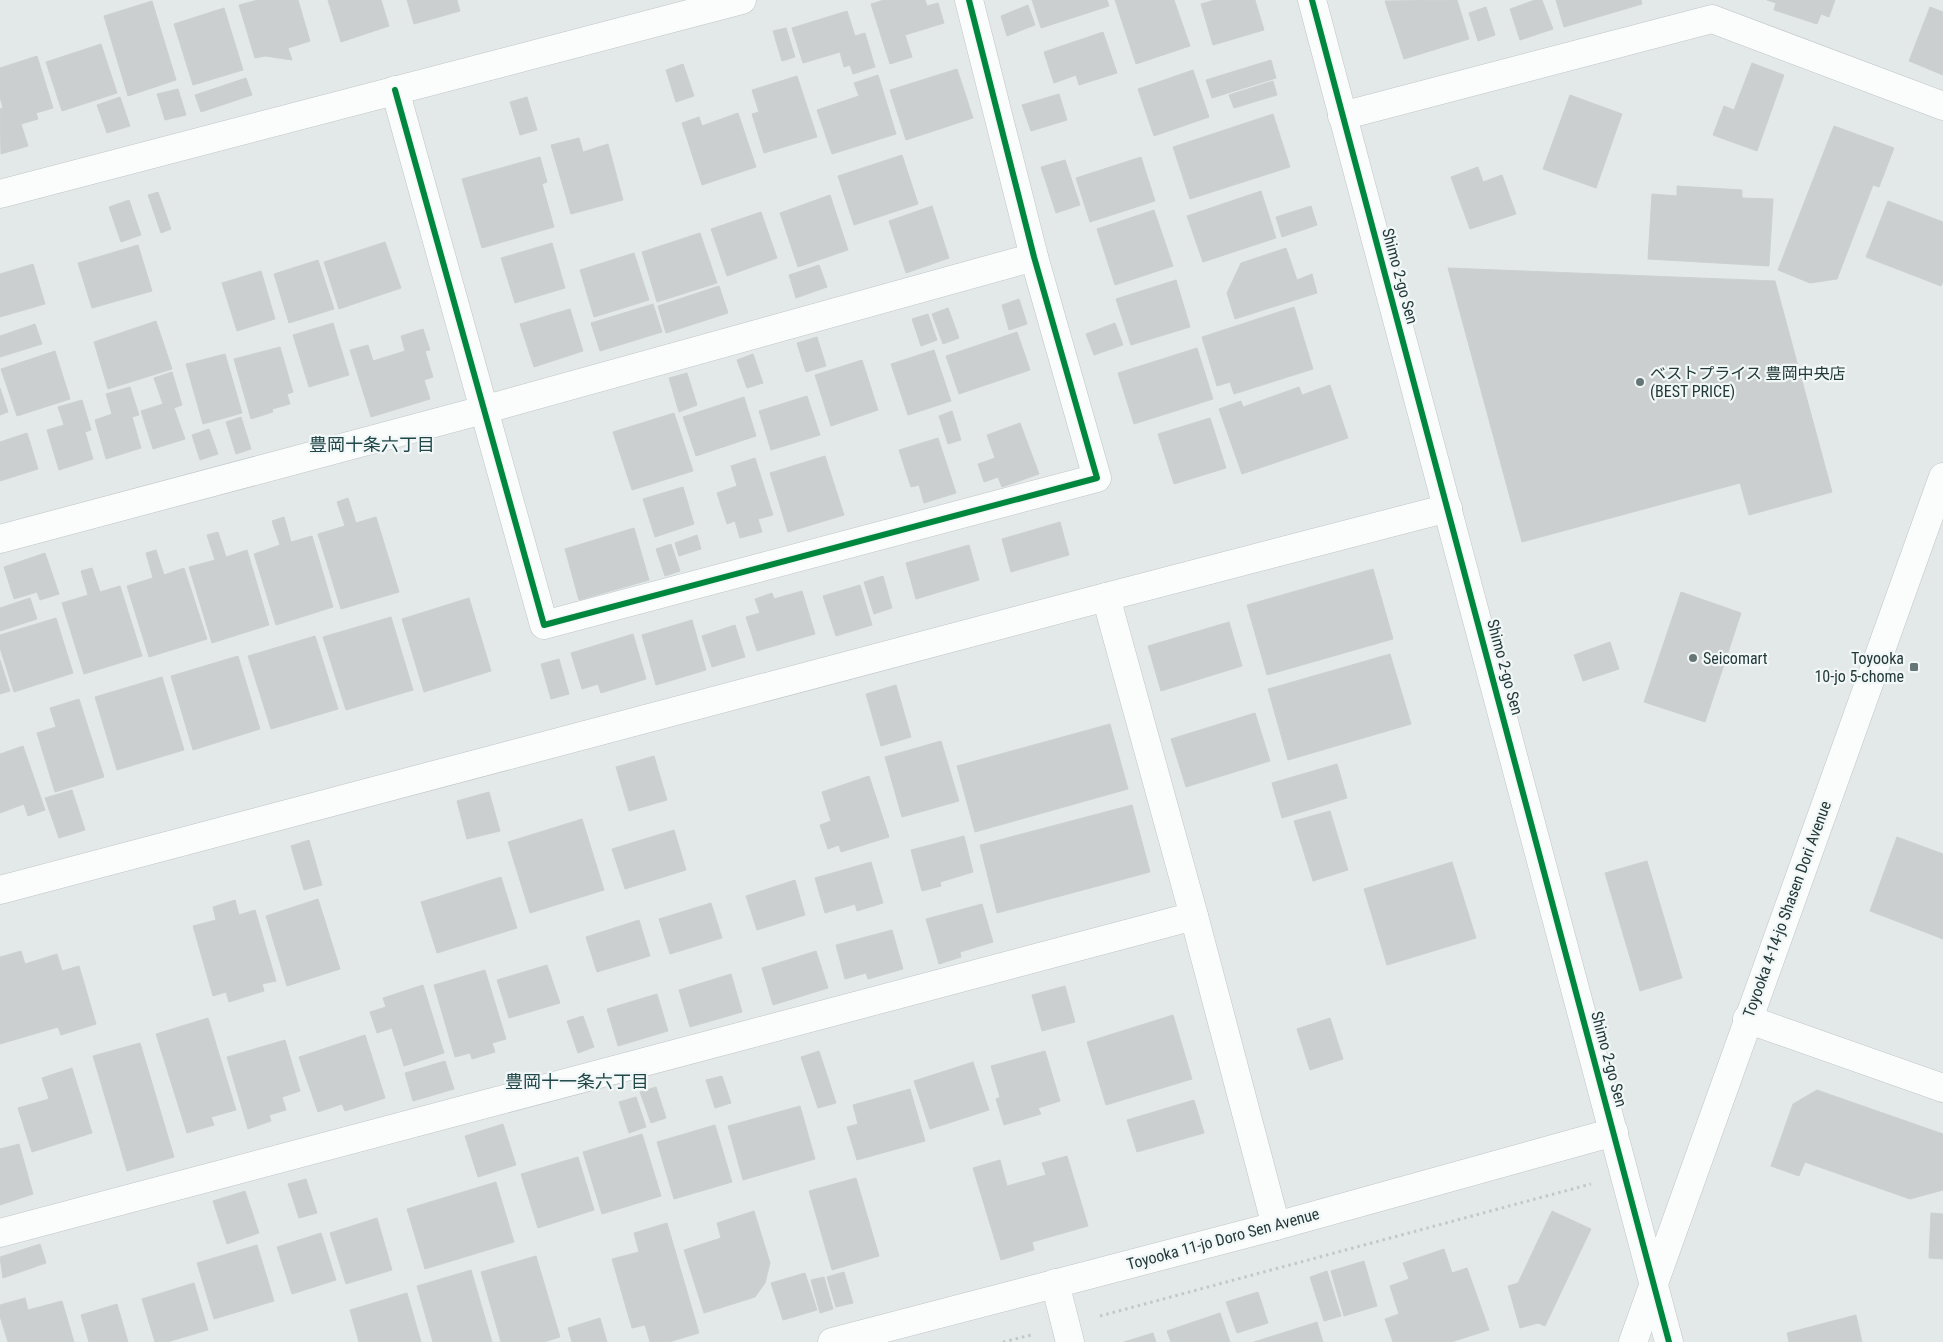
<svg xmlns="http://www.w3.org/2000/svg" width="1943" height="1342" viewBox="0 0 1943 1342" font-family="'Roboto Condensed','Noto Sans JP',sans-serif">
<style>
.building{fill:#cbcfcf;stroke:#ccd1d0}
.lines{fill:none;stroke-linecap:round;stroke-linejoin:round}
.minor-casing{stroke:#c0c5c5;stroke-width:29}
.tertiary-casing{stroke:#c0c5c5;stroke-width:29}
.path{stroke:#c0c8c8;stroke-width:3;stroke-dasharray:2.5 4;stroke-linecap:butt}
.minor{stroke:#fbfcfc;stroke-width:28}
.tertiary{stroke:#fbfcfc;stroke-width:28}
.cycleway-casing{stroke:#f1f7f6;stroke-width:9}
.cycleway{stroke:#00873e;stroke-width:6}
.poi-dot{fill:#667676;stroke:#f1f7f6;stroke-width:2}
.labels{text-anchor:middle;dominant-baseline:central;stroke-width:4.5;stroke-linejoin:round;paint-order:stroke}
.street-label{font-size:16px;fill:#233939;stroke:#f1f7f6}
.poi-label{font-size:16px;fill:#233939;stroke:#f1f7f6;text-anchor:start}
.neighbourhood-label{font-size:18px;fill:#214749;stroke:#f1f7f6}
</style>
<rect width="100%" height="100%" fill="#e3e8e8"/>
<g class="building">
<polygon points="258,0 298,0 310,41 288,48 292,60 265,56 255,58 239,5"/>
<polygon points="328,0 381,0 389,26 341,42"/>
<polygon points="407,0 457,0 460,11 414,24"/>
<polygon points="884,0 925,0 927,6 938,3 944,23 905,35 912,57 890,64 871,4"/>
<polygon points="1032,0 1107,0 1109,6 1041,28"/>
<polygon points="1115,0 1174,0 1190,46 1136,64"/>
<polygon points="1215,0 1255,0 1264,30 1213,45 1201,4"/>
<polygon points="1457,0 1469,39 1404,59 1385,1"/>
<polygon points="1535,0 1542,0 1553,29 1520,40 1510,9"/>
<polygon points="1556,0 1641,0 1642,4 1564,27"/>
<polygon points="1767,0 1835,0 1829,17 1821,14 1817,24 1774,10 1776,3"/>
<polygon points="152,1 176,80 128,96 104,16"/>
<polygon points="1028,5 1035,25 1007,36 1001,16"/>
<polygon points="1486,7 1495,35 1478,41 1469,13"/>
<polygon points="1930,7 1943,12 1943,75 1909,61"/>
<polygon points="224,8 243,70 193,85 174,24"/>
<polygon points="847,11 855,36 865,33 875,67 853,74 850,65 844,67 840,52 803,63 792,28"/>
<polygon points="786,28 795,57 782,61 773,31"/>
<polygon points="1103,32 1117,73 1079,85 1076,75 1054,83 1044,52"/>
<polygon points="101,44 117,93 62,111 46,62"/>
<polygon points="37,56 53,108 36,113 38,119 21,124 28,146 1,154 0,109 3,108 0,97 0,68"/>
<polygon points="1271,60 1276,78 1212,98 1206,80"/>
<polygon points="1752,63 1784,75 1757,151 1713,135 1724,106 1734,110"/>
<polygon points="683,64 694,96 676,102 666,70"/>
<polygon points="957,69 973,118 906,140 890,90"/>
<polygon points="1193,70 1209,117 1154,136 1138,89"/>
<polygon points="878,75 896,134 832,154 817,110 859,96 854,83"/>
<polygon points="797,76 817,137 764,153 752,114 759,112 752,90"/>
<polygon points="246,78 252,95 201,112 195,95"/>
<polygon points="1273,81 1277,95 1234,108 1229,95"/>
<polygon points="178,89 186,115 165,120 157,94"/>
<polygon points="1059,94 1067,120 1031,131 1022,105"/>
<polygon points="1570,95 1622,114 1596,188 1543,169"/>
<polygon points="120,97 130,126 107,133 97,105"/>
<polygon points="527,97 537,130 520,135 510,102"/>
<polygon points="738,113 756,167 702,185 682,123 699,117 702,126"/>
<polygon points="1273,114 1290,167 1190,199 1173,147"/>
<polygon points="1834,126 1894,148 1879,187 1873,185 1837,279 1810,283 1778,270"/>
<polygon points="579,138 583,152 608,144 623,200 571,214 551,145"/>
<polygon points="902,155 918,204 854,225 838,176"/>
<polygon points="540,157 547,182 542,184 554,227 482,248 462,179"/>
<polygon points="1141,157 1155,201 1090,222 1076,178"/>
<polygon points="1065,160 1080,205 1056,213 1041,167"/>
<polygon points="1478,167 1483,182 1502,175 1516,214 1470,229 1451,177"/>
<polygon points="1677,186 1742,190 1742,198 1773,199 1769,266 1648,259 1652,194 1677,196"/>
<polygon points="1261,191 1276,238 1203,262 1187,216"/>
<polygon points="158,192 171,229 161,233 148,195"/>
<polygon points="830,195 848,250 798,267 780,213"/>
<polygon points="129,200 141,235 121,242 109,207"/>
<polygon points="1888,201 1943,222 1943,281 1941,286 1866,257"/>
<polygon points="932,206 949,258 906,273 889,221"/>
<polygon points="1311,206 1317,225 1282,237 1276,217"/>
<polygon points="1154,210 1173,266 1115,285 1097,229"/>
<polygon points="761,212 777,258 727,276 711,229"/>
<polygon points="700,233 717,283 657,302 642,252"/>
<polygon points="385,242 401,288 339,309 324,262"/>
<polygon points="552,243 565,288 515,303 501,258"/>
<polygon points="138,245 152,291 92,308 78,263"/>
<polygon points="1286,248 1297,280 1312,274 1317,293 1235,319 1227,293 1241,263"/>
<polygon points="634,253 649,300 594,317 580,270"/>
<polygon points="318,260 334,309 289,323 274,274"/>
<polygon points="33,264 45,304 0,317 0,274"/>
<polygon points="819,265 827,287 796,298 789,275"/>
<polygon points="1448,268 1775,281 1832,492 1749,515 1740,483 1522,542"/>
<polygon points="261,271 275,319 237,331 222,283"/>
<polygon points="1176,280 1190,327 1131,345 1116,299"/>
<polygon points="719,286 728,313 666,333 658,306"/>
<polygon points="1019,299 1027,324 1009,330 1002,305"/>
<polygon points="653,304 662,332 600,351 591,323"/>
<polygon points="1294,307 1313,369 1234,394 1230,382 1217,386 1202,337"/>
<polygon points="948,308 959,338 943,344 932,314"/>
<polygon points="570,309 583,351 534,367 520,324"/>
<polygon points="928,314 937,340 921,346 912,319"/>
<polygon points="156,321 172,369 108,389 94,342"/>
<polygon points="333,323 349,375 309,387 293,335"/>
<polygon points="1115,323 1123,345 1094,355 1086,334"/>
<polygon points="35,324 42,344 0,357 0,336"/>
<polygon points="423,329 430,350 425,351 433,377 424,380 430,399 371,417 350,350 368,345 373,361 405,351 401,336"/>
<polygon points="1017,332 1030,370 959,394 946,356"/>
<polygon points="817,337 826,366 806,372 797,343"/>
<polygon points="280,347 293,392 287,394 290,404 272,409 273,412 251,419 234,359"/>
<polygon points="1197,348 1213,399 1134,424 1118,373"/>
<polygon points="934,350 951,401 908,415 891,364"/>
<polygon points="55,351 70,399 17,416 1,369"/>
<polygon points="225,354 242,413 203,424 186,364"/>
<polygon points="753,354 763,383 747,388 737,360"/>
<polygon points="862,360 878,410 831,426 815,375"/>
<polygon points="172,372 182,405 174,408 185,439 153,449 141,411 163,404 154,378"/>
<polygon points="687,373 697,405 679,412 669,378"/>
<polygon points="1330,385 1348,438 1242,474 1219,409 1241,401 1243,407 1299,387 1302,395"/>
<polygon points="130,387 139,415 132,417 141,448 106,459 95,420 112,414 106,394"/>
<polygon points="0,388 8,412 0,415"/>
<polygon points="807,396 820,435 771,450 759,411"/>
<polygon points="744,397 756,436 696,456 683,417"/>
<polygon points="82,400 91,430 85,432 93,459 59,470 47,430 64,425 58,407"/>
<polygon points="952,411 961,440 948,444 939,416"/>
<polygon points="674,413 693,471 632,490 613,432"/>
<polygon points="241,417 251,449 236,454 226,422"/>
<polygon points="1210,418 1226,468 1174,484 1158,434"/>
<polygon points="1020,423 1039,474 1002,487 998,477 984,482 978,464 995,458 987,435"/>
<polygon points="209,429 218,454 200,460 192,435"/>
<polygon points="27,433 38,469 0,481 0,442"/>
<polygon points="938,438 956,493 924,503 919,485 911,487 899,450"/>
<polygon points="825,456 844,515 788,532 770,473"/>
<polygon points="755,458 773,515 758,519 762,532 740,538 735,521 727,524 717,493 737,486 731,466"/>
<polygon points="683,487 694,524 655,537 643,499"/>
<polygon points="348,498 356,523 376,517 399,592 341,609 318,534 345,526 337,502"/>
<polygon points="284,517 291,542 312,536 333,607 276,625 254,554 280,545 272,521"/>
<polygon points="1060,522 1069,555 1011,572 1002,539"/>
<polygon points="634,528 649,580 579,600 565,549"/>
<polygon points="218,532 226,557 247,550 269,625 212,643 189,567 215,560 207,535"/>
<polygon points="697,535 701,549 679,556 675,543"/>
<polygon points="671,544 680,571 665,576 656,549"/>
<polygon points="969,545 979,580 916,599 906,563"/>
<polygon points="156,550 164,575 184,568 207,639 149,657 127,586 153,578 146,553"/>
<polygon points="45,553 59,594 40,600 37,592 14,599 4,567"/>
<polygon points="92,568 100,592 120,586 142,656 84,674 62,603 88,595 81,571"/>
<polygon points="1373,569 1393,639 1267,675 1247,605"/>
<polygon points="883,576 892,608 874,614 864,582"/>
<polygon points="860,585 872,625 836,636 823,596"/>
<polygon points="802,591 815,634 757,651 746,617 760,613 755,599 772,593 774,599"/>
<polygon points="1681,592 1741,613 1705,722 1644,702"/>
<polygon points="30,598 37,619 0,631 0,608"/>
<polygon points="469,598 491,671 424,692 402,619"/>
<polygon points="391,617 413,690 346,710 323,637"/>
<polygon points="56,618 73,673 14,692 0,648 0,635"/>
<polygon points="692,620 706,670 656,685 642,635"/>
<polygon points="1229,622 1242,666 1161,691 1148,646"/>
<polygon points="735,625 745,657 712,667 702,636"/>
<polygon points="633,634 646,679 601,693 598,684 582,689 571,653"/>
<polygon points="315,636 338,709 271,729 248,656"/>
<polygon points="1610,642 1619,669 1583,681 1574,655"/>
<polygon points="1390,654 1411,724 1288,760 1268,689"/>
<polygon points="238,656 260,729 193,750 171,676"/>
<polygon points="559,659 569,694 551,699 541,664"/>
<polygon points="0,660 10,691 0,694"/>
<polygon points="162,677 184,750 117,770 95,697"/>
<polygon points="896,685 911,737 881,746 866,694"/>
<polygon points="79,699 104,777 55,792 37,733 56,727 50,708"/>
<polygon points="1255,713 1270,761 1186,787 1171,739"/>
<polygon points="1110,724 1128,789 975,832 957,766"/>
<polygon points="941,741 959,801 902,817 885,757"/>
<polygon points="23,746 45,810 28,816 24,804 0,813 0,754"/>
<polygon points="654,756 667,800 629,811 616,767"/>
<polygon points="1337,764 1347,798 1282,818 1272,783"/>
<polygon points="869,776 889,837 841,852 839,845 828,849 820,825 831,821 822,792"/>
<polygon points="72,790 85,830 59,838 45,798"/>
<polygon points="489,792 500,831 467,839 457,801"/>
<polygon points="1132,805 1150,872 997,913 980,845"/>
<polygon points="1330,811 1348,870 1313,881 1294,821"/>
<polygon points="582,819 604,890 530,913 508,842"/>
<polygon points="674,830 686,870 625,889 612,849"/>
<polygon points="964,836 973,872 940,882 941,886 922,891 911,850"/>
<polygon points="1897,837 1943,854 1943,939 1870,911"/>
<polygon points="309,840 322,885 304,890 291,846"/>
<polygon points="1647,861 1682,978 1640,991 1605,873"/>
<polygon points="871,862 883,903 857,911 855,904 825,913 815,878"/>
<polygon points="1452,862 1476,938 1387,965 1364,889"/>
<polygon points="501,877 517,928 437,953 421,902"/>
<polygon points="795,880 805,915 757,930 746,896"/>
<polygon points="318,899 340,969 287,986 266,916"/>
<polygon points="235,900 239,915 255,910 276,981 262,984 264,991 229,1002 226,992 213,996 193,926 216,920 213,907"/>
<polygon points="711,903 722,938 670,954 659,919"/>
<polygon points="982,904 993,942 960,952 961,957 939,964 926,919"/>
<polygon points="639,920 650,956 597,972 586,937"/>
<polygon points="892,930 903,969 868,979 866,973 845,979 836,945"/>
<polygon points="21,951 25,964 57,954 62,971 79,966 96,1024 61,1035 58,1027 0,1044 0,957"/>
<polygon points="816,951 828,988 773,1005 762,968"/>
<polygon points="547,965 560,1003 509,1018 497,980"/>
<polygon points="485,970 506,1039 492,1043 495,1052 472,1059 470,1053 455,1057 434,985"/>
<polygon points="731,974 742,1012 690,1027 679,990"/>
<polygon points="423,985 444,1053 404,1066 392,1028 377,1033 370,1012 386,1007 383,998"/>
<polygon points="1065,986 1075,1022 1042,1031 1032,995"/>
<polygon points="657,994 668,1031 618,1046 607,1009"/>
<polygon points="1173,1015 1192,1079 1106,1105 1087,1042"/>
<polygon points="583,1016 594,1047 578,1053 567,1021"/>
<polygon points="208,1018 236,1110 211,1117 214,1125 187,1133 156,1034"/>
<polygon points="1330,1018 1343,1059 1310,1070 1297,1029"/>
<polygon points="365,1035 385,1098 345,1111 342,1104 318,1112 299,1057"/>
<polygon points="285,1040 300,1091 282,1097 286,1110 269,1115 271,1121 248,1129 227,1057"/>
<polygon points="140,1043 174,1157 127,1171 93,1056"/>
<polygon points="819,1051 836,1103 818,1108 801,1057"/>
<polygon points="1045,1051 1060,1101 1038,1108 1041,1114 1004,1125 996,1099 1000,1097 991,1066"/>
<polygon points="445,1061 454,1089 413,1101 405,1073"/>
<polygon points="973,1062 989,1110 930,1129 914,1081"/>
<polygon points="72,1068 92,1133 32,1152 18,1108 49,1099 42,1078"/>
<polygon points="722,1076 731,1103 715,1108 706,1080"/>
<polygon points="656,1087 666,1118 651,1123 640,1092"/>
<polygon points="910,1089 925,1141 857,1160 847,1127 858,1124 853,1105"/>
<polygon points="1817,1090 1943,1134 1943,1190 1910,1199 1805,1162 1799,1176 1771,1166 1793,1104"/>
<polygon points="636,1097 646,1127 629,1133 619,1102"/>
<polygon points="1194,1100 1204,1133 1137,1152 1127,1120"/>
<polygon points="800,1106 815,1159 743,1180 728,1126"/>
<polygon points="503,1124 516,1165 478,1177 465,1136"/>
<polygon points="715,1125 732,1182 674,1199 657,1142"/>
<polygon points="642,1134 661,1196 602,1214 583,1152"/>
<polygon points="19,1144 33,1194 0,1205 0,1149"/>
<polygon points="1067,1156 1088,1226 1032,1242 1034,1250 1001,1260 973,1168 1000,1160 1007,1186 1046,1175 1042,1163"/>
<polygon points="578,1157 594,1210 538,1228 521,1174"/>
<polygon points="856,1178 879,1256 832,1270 809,1191"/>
<polygon points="306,1179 317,1213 299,1218 288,1184"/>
<polygon points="496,1182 514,1242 425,1269 407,1209"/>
<polygon points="245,1191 259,1233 227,1244 213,1201"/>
<polygon points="754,1211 770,1263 765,1283 755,1297 704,1313 684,1250 721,1238 717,1223"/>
<polygon points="1552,1211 1591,1229 1545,1326 1538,1323 1520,1328 1508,1286 1518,1283"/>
<polygon points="1931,1213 1943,1214 1943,1259 1929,1258"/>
<polygon points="377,1218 392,1270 346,1284 330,1233"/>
<polygon points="667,1223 699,1333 669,1342 650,1342 645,1325 632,1328 612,1259 639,1252 634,1233"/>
<polygon points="321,1233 336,1280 292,1294 277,1247"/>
<polygon points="40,1244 46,1263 3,1278 0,1257"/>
<polygon points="257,1245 274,1301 214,1319 197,1263"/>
<polygon points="1444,1249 1452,1273 1467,1268 1489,1330 1451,1342 1393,1342 1385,1319 1399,1314 1390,1286 1409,1279 1403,1263"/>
<polygon points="536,1256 560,1337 544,1342 501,1342 481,1272"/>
<polygon points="1364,1261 1377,1306 1344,1316 1331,1271"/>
<polygon points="471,1270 492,1342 433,1342 417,1286"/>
<polygon points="1327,1271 1341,1316 1324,1321 1310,1277"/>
<polygon points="844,1272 853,1303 836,1307 827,1277"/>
<polygon points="805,1273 817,1310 783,1320 771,1283"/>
<polygon points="824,1277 833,1309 820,1313 811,1280"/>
<polygon points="194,1283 208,1330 167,1342 155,1342 142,1299"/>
<polygon points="1258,1292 1268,1323 1237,1333 1226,1302"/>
<polygon points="407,1293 421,1342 359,1342 350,1310"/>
<polygon points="25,1298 28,1310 62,1301 74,1342 8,1342 0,1316 0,1305"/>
<polygon points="117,1304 128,1342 89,1342 81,1315"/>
<polygon points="1220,1313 1230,1342 1171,1342 1167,1331"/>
<polygon points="1856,1315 1862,1342 1789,1342 1787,1333"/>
<polygon points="600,1318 607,1342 572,1342 568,1328"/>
<polygon points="1317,1322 1323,1342 1254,1342"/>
<polygon points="1153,1333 1156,1342 1124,1342"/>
</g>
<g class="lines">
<defs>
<g id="minor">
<polyline points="395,90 544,625 1097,478 1034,257 969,0"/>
<polyline points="1342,116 1712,19 1943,106"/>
<polyline points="0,539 483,410 1034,257"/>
<polyline points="1106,597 1194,916 1276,1226"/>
<polyline points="0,890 1106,597 1448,508"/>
<polyline points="1747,1019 1943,1088"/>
<polyline points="0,1233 1194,916"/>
<polyline points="1055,1283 1070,1342"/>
<polyline points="832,1342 1276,1226 1614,1132"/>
</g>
<g id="tertiary">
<polyline points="1312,0 1669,1342"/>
<polyline points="0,194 742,0"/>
<polyline points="1633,1342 1943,477"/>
</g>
</defs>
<use href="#minor" class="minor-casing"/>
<use href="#tertiary" class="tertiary-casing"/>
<g class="path">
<polyline points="1100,1316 1591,1184"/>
<polyline points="1003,1342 1031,1335"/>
</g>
<use href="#minor" class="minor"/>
<use href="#tertiary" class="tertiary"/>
<defs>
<g id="cycleway">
<polyline points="1312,0 1669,1342"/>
<polyline points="395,90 544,625 1097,478 1034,257 969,0"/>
</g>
</defs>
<use href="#cycleway" class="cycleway-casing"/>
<use href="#cycleway" class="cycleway"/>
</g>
<g class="poi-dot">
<circle cx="1640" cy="382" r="5"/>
<circle cx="1693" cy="658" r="5"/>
<rect x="1909" y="662" width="10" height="10" rx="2.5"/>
</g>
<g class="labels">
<g class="street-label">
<text transform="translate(1400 276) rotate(75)">Shimo 2-go Sen</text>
<text transform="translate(1505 667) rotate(75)">Shimo 2-go Sen</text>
<text transform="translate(1787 909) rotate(-70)">Toyooka 4-14-jo Shasen Dori Avenue</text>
<text transform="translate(1609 1059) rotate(75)">Shimo 2-go Sen</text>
<text transform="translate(1223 1239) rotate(-15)">Toyooka 11-jo Doro Sen Avenue</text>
</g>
<g class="poi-label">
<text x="1650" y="373">ベストプライス 豊岡中央店<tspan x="1650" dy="18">(BEST PRICE)</tspan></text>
<text x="1703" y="658">Seicomart</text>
<text x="1904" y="658" text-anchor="end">Toyooka<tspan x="1904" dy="18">10-jo 5-chome</tspan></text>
</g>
<g class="neighbourhood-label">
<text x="372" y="444">豊岡十条六丁目</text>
<text x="577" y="1081">豊岡十一条六丁目</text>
</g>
</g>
</svg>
